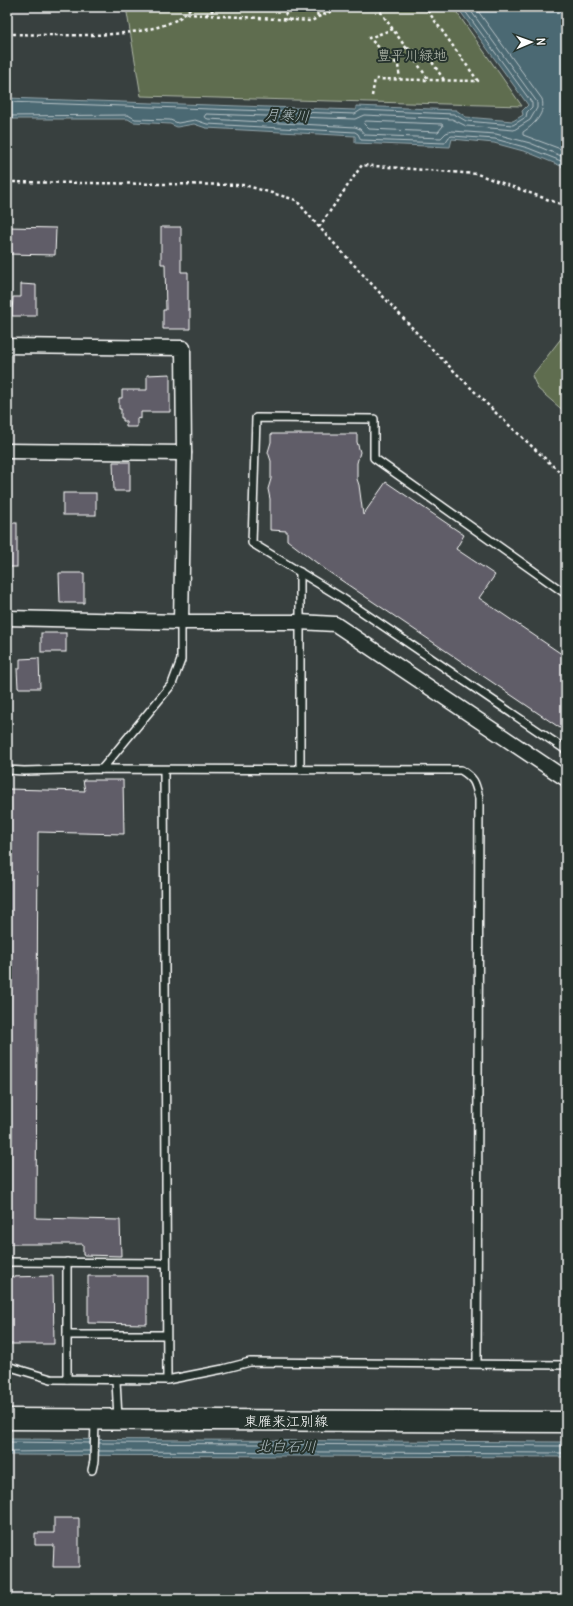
<svg xmlns="http://www.w3.org/2000/svg" width="573" height="1606" viewBox="0 0 573 1606" font-family="Delius,'Klee One',sans-serif">
<style>
.green{fill:#5e6d4f;stroke:#aeb6a7}
.water{fill:#4c6973;stroke:#94a5ab}
.lines{fill:none;stroke-linecap:round;stroke-linejoin:round}
.shore{stroke:#b7c3c7;stroke-width:1}
.building{fill:#615d68;stroke:#fff}
.service-casing{stroke:#fff;stroke-width:10}
.minor-casing{stroke:#fff;stroke-width:17}
.secondary-casing{stroke:#fff;stroke-width:23}
.path{stroke:#fff;stroke-width:2.5;stroke-dasharray:3 3;stroke-linecap:butt}
.service{stroke:#26332d;stroke-width:7}
.minor{stroke:#26332d;stroke-width:14}
.secondary{stroke:#26332d;stroke-width:20}
.labels{text-anchor:middle;dominant-baseline:central;stroke-width:4;stroke-linejoin:round;paint-order:stroke}
.park-label{font-size:14px;fill:#b7bdb0;stroke:#26332d}
.street-label{font-size:14px;fill:#fff;stroke:#26332d}
.water-label{font-size:15px;font-style:italic;fill:#aebcc0;stroke:#26332d}
</style>
<rect width="100%" height="100%" fill="#38403f"/>
<filter id="ink" filterUnits="userSpaceOnUse"><feTurbulence type="fractalNoise" baseFrequency=".025" numOctaves="2"/><feDisplacementMap in="SourceGraphic" scale="8" xChannelSelector="R" yChannelSelector="G"/><feConvolveMatrix kernelMatrix="1 2 1 2 8 2 1 2 1" color-interpolation-filters="sRGB"/></filter>
<g filter="url(#ink)">
<g class="green">
<polygon points="126,7 453,7 522,106 141,96"/>
<polygon points="566,332 566,413 538,389 532,376"/>
</g>
<g class="water">
<polygon points="457,7 566,7 566,168 527,152 494,143 452,139 450,147 355,143 355,136 206,128 194,124 177,127 170,124 133,122 128,119 7,119 7,98 356,110 356,106 456,110 466,117 513,121 523,115 522,111 528,105"/>
<polygon points="7,1439 566,1442 566,1457 7,1455"/>
</g>
<g class="lines">
<g class="shore">
<polyline points="468,7 537,102 537,108 530,120 514,130 466,126 452,119 364,115 355,119 206,114 204,117 208,119 355,127 360,129 365,135 441,138 446,133 452,131 496,134 530,143 566,158"/>
<path d="M475,7l67,92c4,14 -8,26 -19,33v3l43,16"/>
<polyline points="7,102 355,114 361,110 454,114 466,121 513,125 526,117 527,112 532,107 532,103 462,7"/>
<polyline points="7,116 128,115 135,119 170,120 178,123 195,120 207,124 355,132 358,134 361,140 445,143 449,137 452,136 495,139 528,148 566,163"/>
<polygon points="366,121 442,124 443,126 438,132 369,129 364,124"/>
<polyline points="7,1442 90,1443"/>
<polyline points="99,1443 566,1446"/>
<polyline points="99,1451 566,1453"/>
<polyline points="7,1452 90,1451"/>
</g>
</g>
<g class="building">
<polygon points="7,227 56,228 55,255 7,254"/>
<polygon points="161,227 181,227 181,272 188,272 188,310 190,310 190,329 163,329 163,310 166,310 165,264 161,264"/>
<polygon points="21,284 36,285 36,316 12,316 13,297 21,297"/>
<polygon points="170,374 170,412 141,412 141,419 137,418 137,427 126,427 126,421 123,421 123,418 121,418 121,409 119,409 119,398 122,398 122,390 147,390 147,375"/>
<polygon points="271,434 357,434 357,442 360,452 357,463 357,479 359,485 363,515 386,482 464,535 456,549 495,575 479,598 566,657 566,732 326,570 287,540 287,531 270,530 270,499 268,489 271,479 271,461 268,452 271,442"/>
<polygon points="113,462 130,462 130,491 114,491"/>
<rect x="63" y="493" width="33" height="22"/>
<rect x="7" y="523" width="10" height="44"/>
<polygon points="59,573 84,573 84,603 60,603"/>
<rect x="41" y="633" width="25" height="19"/>
<polygon points="39,658 40,688 18,688 17,669 20,669 20,659"/>
<polygon points="83,780 123,780 124,834 38,832 36,1218 120,1220 121,1256 83,1255 83,1244 7,1244 7,789 85,791"/>
<polygon points="53,1276 54,1344 7,1344 7,1277"/>
<polygon points="88,1276 147,1276 147,1324 88,1323"/>
<polygon points="54,1518 79,1518 79,1567 53,1567 54,1545 35,1545 35,1533 54,1533"/>
</g>
<g class="lines">
<defs>
<g id="service">
<polyline points="300,572 300,769"/>
<polyline points="566,594 374,458 374,419 256,418 252,543 342,598 566,750"/>
<polyline points="102,769 172,684 181,660 181,622"/>
<path d="M7,770l17,1 78,-2 359,1c14,9 14,12 18,28l-2,565"/>
<polyline points="164,770 167,1380"/>
<polyline points="7,1262 166,1263"/>
<polyline points="67,1262 67,1379"/>
<polyline points="67,1335 166,1335"/>
<polyline points="7,1366 51,1379 167,1380 223,1369 250,1362 566,1365"/>
<polyline points="116,1381 118,1418"/>
<polyline points="92,1470 94,1461 95,1420"/>
</g>
<g id="minor">
<polyline points="7,346 183,348 184,453 181,622"/>
<polyline points="7,451 184,453"/>
<polyline points="7,618 181,622 299,622 335,624 566,779"/>
</g>
<polyline id="secondary" points="7,1419 566,1422"/>
</defs>
<use href="#service" class="service-casing"/>
<use href="#minor" class="minor-casing"/>
<use href="#secondary" class="secondary-casing"/>
<g class="path">
<polyline points="283,7 288,20"/>
<polyline points="316,7 318,17"/>
<polyline points="377,7 429,80"/>
<polyline points="187,14 312,21 318,17 342,7"/>
<polyline points="206,15 217,7"/>
<polyline points="393,29 369,38 398,65 400,79"/>
<path d="M7,34c42,0 160,10 184,-27"/>
<polyline points="407,48 428,56 444,80"/>
<polyline points="372,96 375,79 478,81 425,7"/>
<polyline points="7,182 244,185 296,200 319,227 428,345 496,413 566,478"/>
<polyline points="319,227 362,165 477,174 566,206"/>
</g>
<use href="#service" class="service"/>
<use href="#minor" class="minor"/>
<use href="#secondary" class="secondary"/>
</g>
</g>
<g class="labels">
<g class="park-label">
<text x="412" y="55">豊平川緑地</text>
</g>
<g class="street-label">
<text x="286" y="1421">東雁来江別線</text>
</g>
<g class="water-label">
<text transform="translate(287 115) rotate(3)">月寒川</text>
<text transform="translate(286 1446) rotate(1)">北白石川</text>
</g>
</g>
<rect width="573" height="1606" fill="none" stroke="#26332d" stroke-width="24"/>
<rect x="12" y="12" width="549" height="1582" fill="none" stroke="#fff" stroke-width="1.5" filter="url(#ink)"/>
<g transform="translate(531 42) rotate(88)" stroke="#26332d" stroke-width="3" paint-order="stroke">
<path d="M0-3L7 15L0 10L-7 15Z" fill="#ffffff"/>
<text y="-6" font-size="11" font-weight="bold" text-anchor="middle" fill="#ffffff">N</text>
</g>
</svg>
